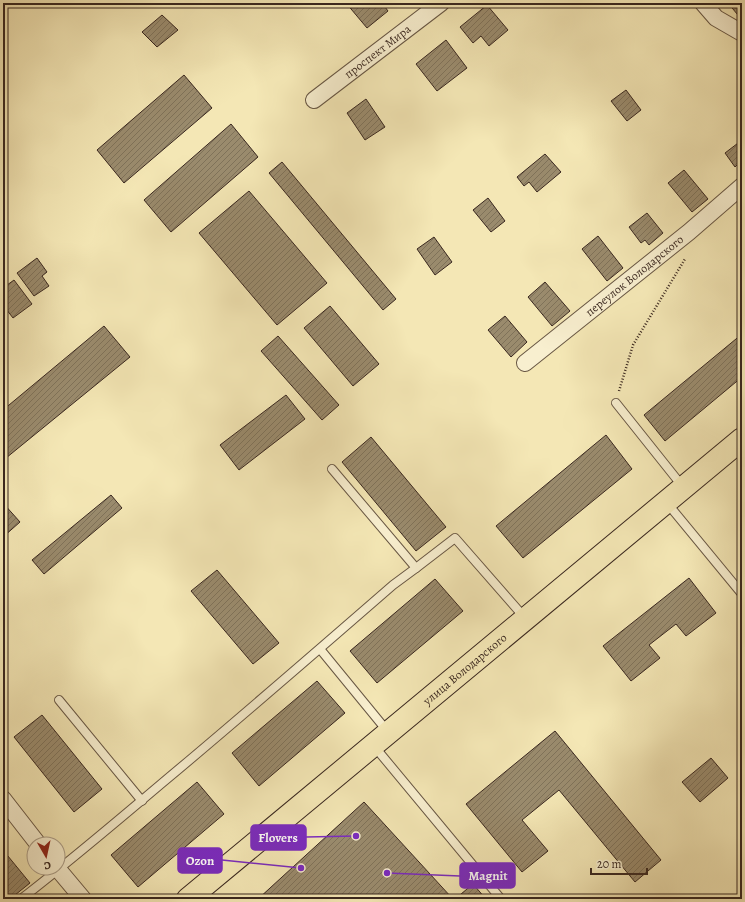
<svg xmlns="http://www.w3.org/2000/svg" width="745" height="902" viewBox="0 0 745 902" font-family="Alegreya,serif">
<style>
.building{fill:url(#building-hatch);stroke:#39271f}
.lines{fill:none;stroke-linecap:round;stroke-linejoin:round}
.lane-casing{stroke:#685744;stroke-width:10}
.street-casing{stroke:#685744;stroke-width:18}
.primary-casing{stroke:#39271f;stroke-width:24}
.path{stroke:#39271f;stroke-width:2.5;stroke-dasharray:1 2;stroke-linecap:butt}
.lane{stroke:#f8efcf;stroke-width:8}
.street{stroke:#f8efcf;stroke-width:16}
.primary{stroke:#f4e7b5;stroke-width:22}
.labels{text-anchor:middle;dominant-baseline:central;stroke-width:3;stroke-linejoin:round;paint-order:stroke}
.street-label{font-size:12px;fill:#39271f;stroke:#f8efcf}
.leader{fill:none;stroke:#7b2cbf;stroke-width:1.5}
.callout-dot{fill:#7b2cbf;stroke:#f8efcf;stroke-width:1.5}
.callout{fill:#7b2cbf;stroke:#7b2cbf;stroke-width:1.5}
.callout-label{font-size:13px;text-anchor:middle;font-weight:bold;fill:#fff}
</style>
<defs>
<pattern id="building-hatch" width="6" height="6" patternUnits="userSpaceOnUse"><rect width="6" height="6" fill="#9a8b6d"/><path d="M-1 1l2-2M0 6l6-6M5 7l2-2" fill="none" stroke="#7f7259"/></pattern>
</defs>
<rect width="100%" height="100%" fill="#f4e7b5"/>
<filter id="stains"><feTurbulence type="fractalNoise" baseFrequency=".005" numOctaves="4"/><feColorMatrix values="0 0 0 0 .2 0 0 0 0 .09 0 0 0 0 .02 0 0 0 .5 -.17"/></filter>
<radialGradient id="worn" r=".72"><stop offset=".6" stop-color="#630" stop-opacity="0"/><stop offset="1" stop-color="#630" stop-opacity=".3"/></radialGradient>
<g class="building">
<polygon points="346,3 382,3 388,11 367,28"/>
<polygon points="728,3 742,3 742,20"/>
<polygon points="487,5 508,30 489,46 481,36 473,43 460,27"/>
<polygon points="162,15 178,30 157,47 142,32"/>
<polygon points="446,40 467,68 437,91 416,64"/>
<polygon points="184,75 212,108 124,183 97,150"/>
<polygon points="626,90 641,110 627,121 611,101"/>
<polygon points="366,99 385,127 365,140 347,113"/>
<polygon points="231,124 258,157 171,232 144,200"/>
<polygon points="742,140 742,168 739,163 735,167 725,153"/>
<polygon points="545,154 561,172 537,192 529,182 524,186 517,177"/>
<polygon points="282,162 396,299 383,310 269,173"/>
<polygon points="684,170 708,199 692,212 668,183"/>
<polygon points="249,191 327,283 277,325 199,233"/>
<polygon points="488,198 505,221 491,232 473,210"/>
<polygon points="647,213 663,233 649,245 645,240 641,243 629,227"/>
<polygon points="598,236 623,268 607,281 582,249"/>
<polygon points="434,237 452,262 435,275 417,249"/>
<polygon points="37,258 47,272 42,276 49,286 34,296 17,273"/>
<polygon points="14,280 32,304 13,318 3,305 3,288"/>
<polygon points="545,282 570,311 552,326 528,297"/>
<polygon points="330,306 379,364 353,386 304,328"/>
<polygon points="505,316 527,342 511,357 488,330"/>
<polygon points="104,326 130,357 6,458 3,455 3,410"/>
<polygon points="742,334 742,377 665,441 644,415"/>
<polygon points="278,336 339,405 322,420 261,351"/>
<polygon points="286,395 305,419 239,470 220,445"/>
<polygon points="606,435 632,469 523,558 496,526"/>
<polygon points="371,437 446,527 416,551 342,462"/>
<polygon points="111,495 122,508 44,574 32,560"/>
<polygon points="3,503 20,522 3,537"/>
<polygon points="217,570 279,643 253,664 191,591"/>
<polygon points="689,578 716,613 686,636 676,624 649,645 660,658 631,681 603,646"/>
<polygon points="435,579 463,611 377,683 350,651"/>
<polygon points="317,681 345,713 259,786 232,753"/>
<polygon points="42,715 102,789 74,812 14,737"/>
<polygon points="555,731 661,860 635,882 559,790 522,820 548,851 522,872 466,804"/>
<polygon points="711,758 728,778 700,802 682,782"/>
<polygon points="197,782 224,814 138,887 111,855"/>
<polygon points="364,802 452,898 451,899 258,899"/>
<polygon points="3,850 30,883 10,899 3,899"/>
<polygon points="473,884 486,899 455,899"/>
</g>
<g class="lines">
<defs>
<g id="lane">
<polyline points="616,403 683,487"/>
<polyline points="332,469 416,568 455,538 525,618"/>
<polyline points="667,503 742,594"/>
<polyline points="320,649 388,732"/>
<polyline points="59,700 142,801"/>
<polyline points="374,746 501,899"/>
<path d="M21,899c48,-37 94,-76 140,-115 78,-65 155,-132 232,-199l23,-17"/>
</g>
<g id="street">
<polyline points="703,3 716,18 742,33"/>
<path id="s1" d="M314,100l127,-97"/>
<path id="s2" d="M525,363l164,-131 53,-46"/>
<polyline points="3,799 38,844"/>
<polyline points="57,868 83,899"/>
</g>
<g id="primary">
<path id="s3" d="M188,899l554,-460"/>
</g>
</defs>
<use href="#lane" class="lane-casing"/>
<use href="#street" class="street-casing"/>
<use href="#primary" class="primary-casing"/>
<polyline class="path" points="619,391 633,345 685,259"/>
<use href="#lane" class="lane"/>
<use href="#street" class="street"/>
<use href="#primary" class="primary"/>
</g>
<g class="labels">
<g class="street-label">
<text stroke="none"><textPath href="#s1" startOffset="80">проспект Мира</textPath></text>
<text stroke="none"><textPath href="#s2" startOffset="140">переулок Володарского</textPath></text>
<text stroke="none"><textPath href="#s3" startOffset="360">улица Володарского</textPath></text>
</g>
</g>
<path class="leader" d="M356 836L306 837M301 868L222 860M387 873L460 876"/>
<g class="callout-dot">
<circle cx="356" cy="836" r="4"/>
<circle cx="301" cy="868" r="4"/>
<circle cx="387" cy="873" r="4"/>
</g>
<g class="callout">
<rect x="251" y="825" width="55" height="25" rx="4"/>
<rect x="178" y="848" width="44" height="25" rx="4"/>
<rect x="460" y="863" width="55" height="25" rx="4"/>
</g>
<g class="callout-label">
<text x="278" y="842">Flovers</text>
<text x="200" y="865">Ozon</text>
<text x="488" y="880">Magnit</text>
</g>
<rect width="745" height="902" fill="none" stroke="#f4e7b5" stroke-width="16"/>
<rect x="4" y="4" width="737" height="894" fill="none" stroke="#39271f" stroke-width="2"/>
<rect x="8" y="8" width="729" height="886" fill="none" stroke="#39271f"/>
<g transform="translate(46 856) rotate(171)"><circle r="19" fill="#f8efcf" stroke="#ac9f89"/>
<path d="M0-3L7 15L0 10L-7 15Z" fill="#8f2418"/>
<text y="-6" font-size="11" font-weight="bold" text-anchor="middle" fill="#39271f">С</text>
</g>
<path d="M591 868v6h56v-6" fill="none" stroke="#39271f" stroke-width="2"/>
<text x="597" y="868" font-size="12" fill="#39271f" stroke="#f8efcf" stroke-width="3" paint-order="stroke">20 m</text>
<rect width="100%" height="100%" filter="url(#stains)"/>
<rect width="100%" height="100%" fill="url(#worn)"/>
</svg>
